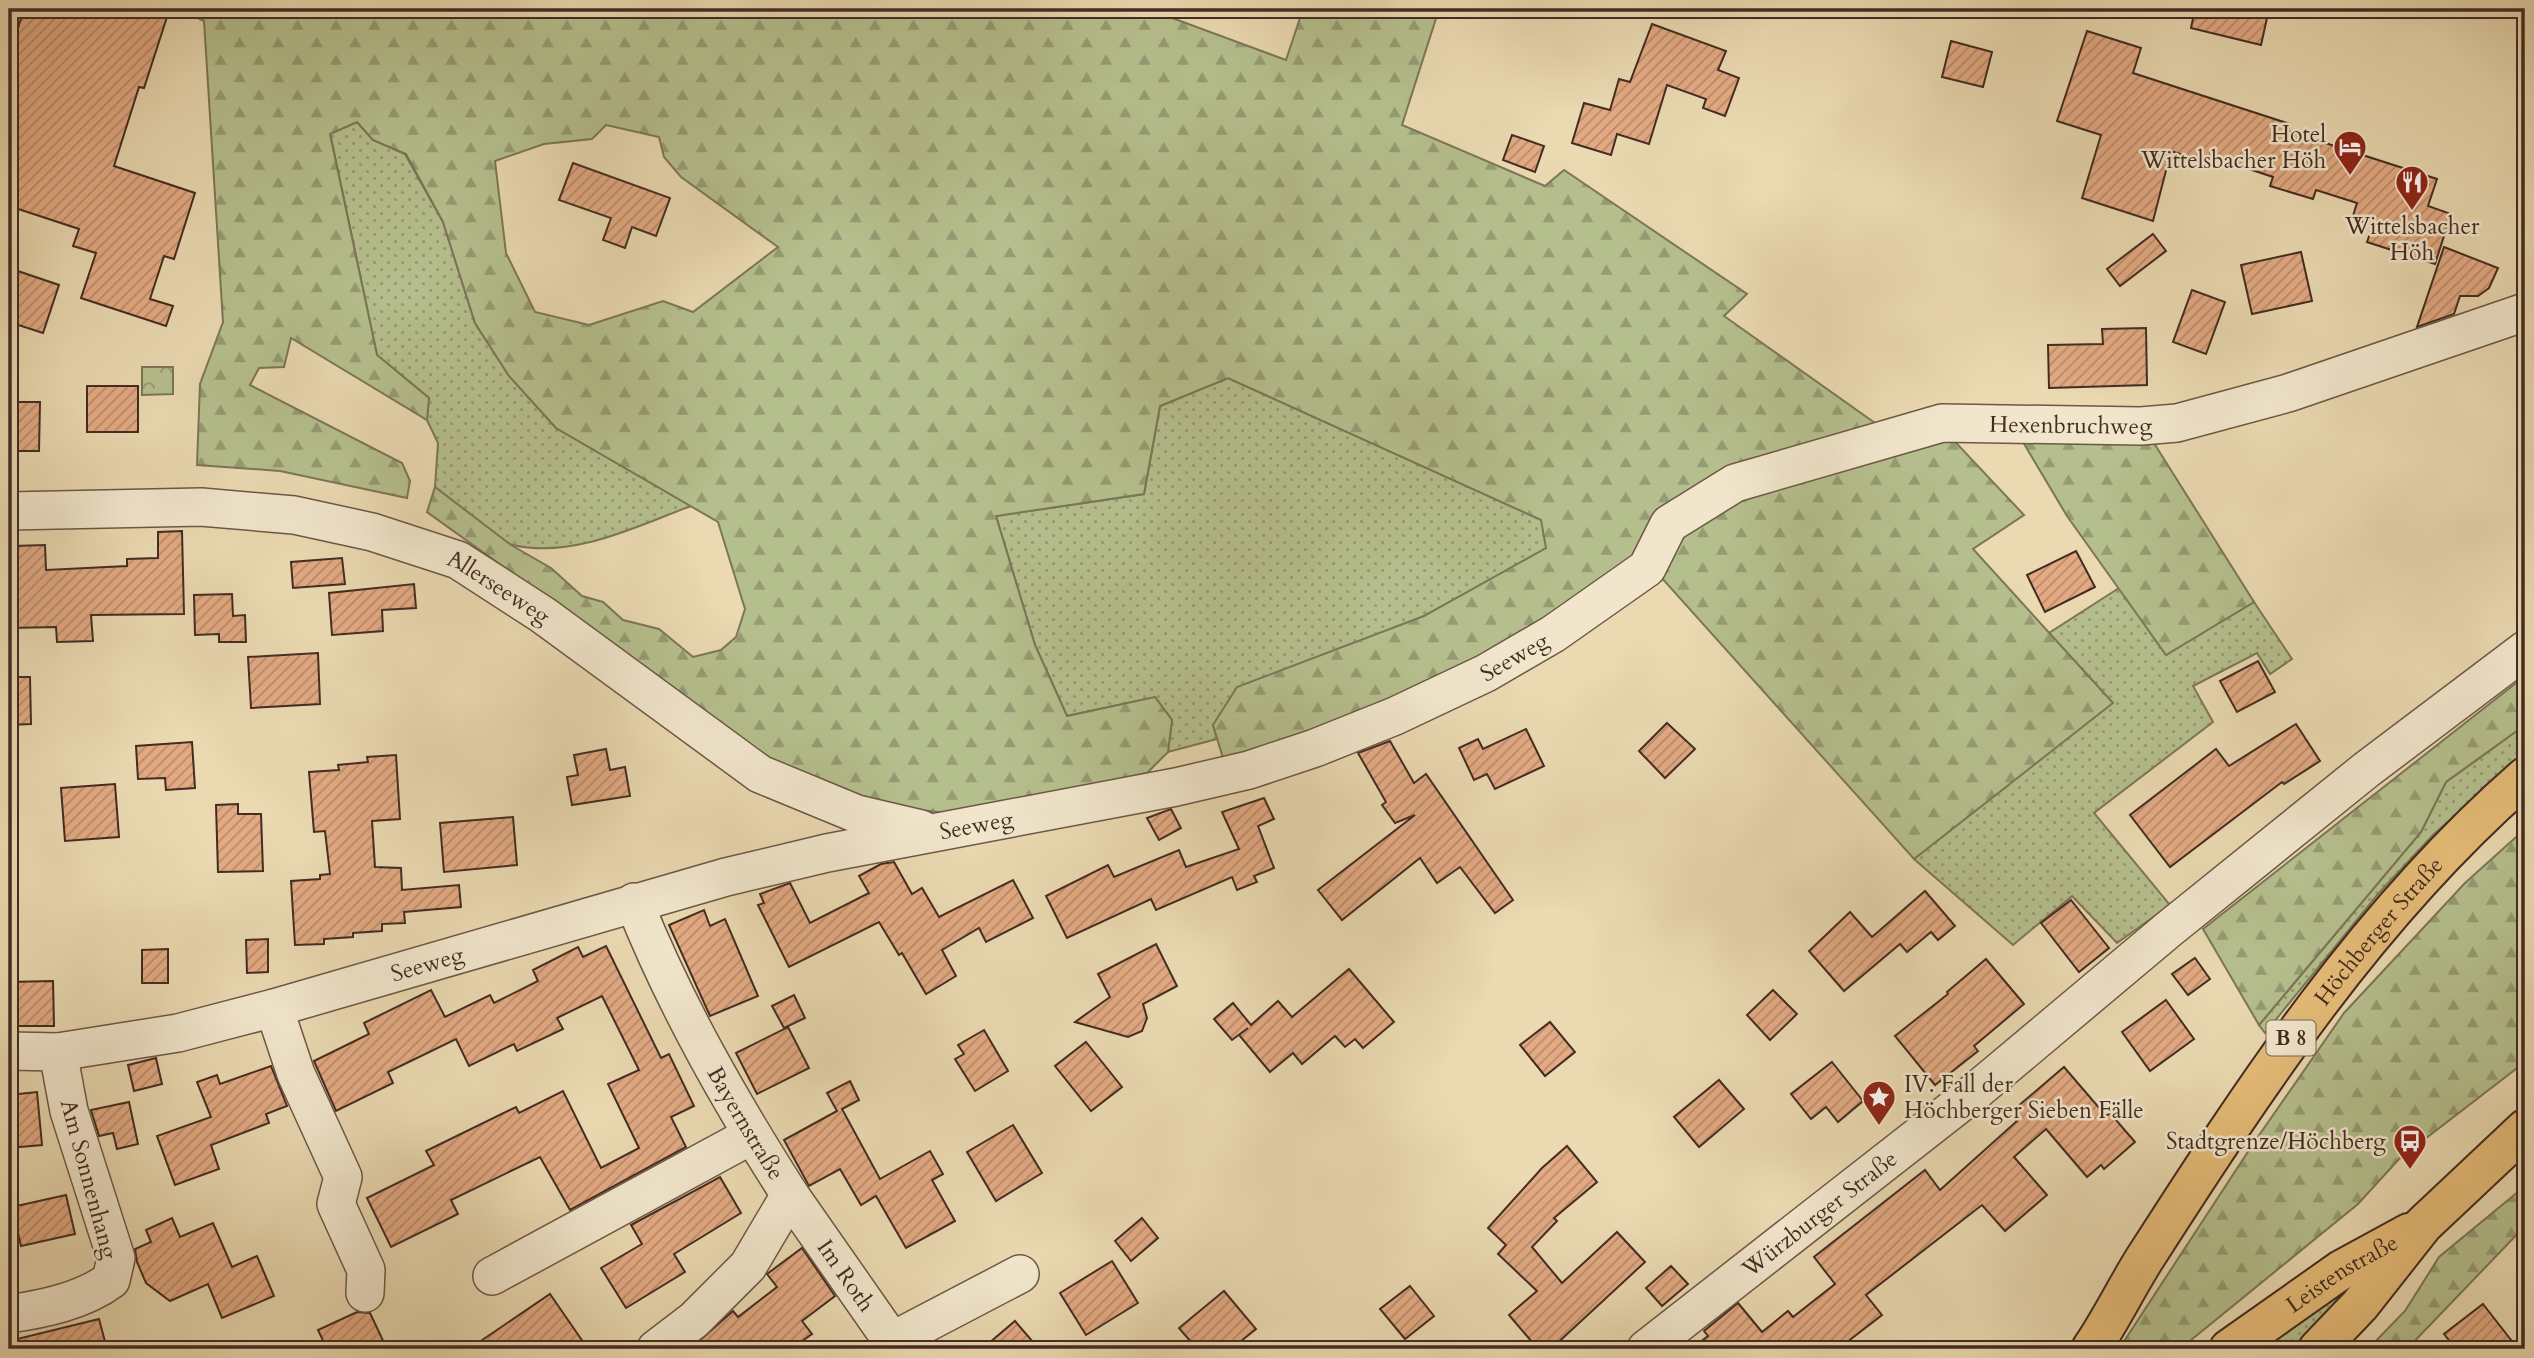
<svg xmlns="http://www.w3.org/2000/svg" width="2534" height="1358" viewBox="0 0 2534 1358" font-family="Cardo,serif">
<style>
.grass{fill:url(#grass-dots);stroke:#7c7658;stroke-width:2}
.forest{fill:url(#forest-firs);stroke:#7c7658;stroke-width:2;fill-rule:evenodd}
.park{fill:url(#park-crowns);stroke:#7c7658;stroke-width:2}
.building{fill:url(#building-hatch);stroke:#432c22;stroke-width:2}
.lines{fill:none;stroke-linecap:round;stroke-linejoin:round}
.minor-casing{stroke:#6d5746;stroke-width:40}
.major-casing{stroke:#432c22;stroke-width:42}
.minor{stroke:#f1e6cc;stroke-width:37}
.major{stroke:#e5bc78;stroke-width:38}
.labels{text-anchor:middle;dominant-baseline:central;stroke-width:5;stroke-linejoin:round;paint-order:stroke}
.shield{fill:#f1e6cc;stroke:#776455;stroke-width:2}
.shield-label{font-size:21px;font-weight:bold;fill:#432c22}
.poi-label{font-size:23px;fill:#432c22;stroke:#f1e6cc;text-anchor:end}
.street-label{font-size:23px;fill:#432c22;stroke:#f1e6cc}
</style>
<defs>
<pattern id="grass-dots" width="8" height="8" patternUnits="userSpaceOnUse" patternTransform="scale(1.75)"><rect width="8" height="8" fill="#b5bf8d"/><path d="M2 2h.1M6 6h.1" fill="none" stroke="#959b73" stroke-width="1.8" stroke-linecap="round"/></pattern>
<pattern id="forest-firs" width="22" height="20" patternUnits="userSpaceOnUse" patternTransform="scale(1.75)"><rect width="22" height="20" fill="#b5bf8d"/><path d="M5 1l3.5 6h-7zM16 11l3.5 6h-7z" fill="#959b73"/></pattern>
<pattern id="park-crowns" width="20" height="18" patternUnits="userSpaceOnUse" patternTransform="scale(1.75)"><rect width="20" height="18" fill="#b5bf8d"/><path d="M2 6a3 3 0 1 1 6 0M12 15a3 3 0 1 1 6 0" fill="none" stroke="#959b73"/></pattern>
<pattern id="building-hatch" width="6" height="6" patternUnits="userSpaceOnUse" patternTransform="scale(1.75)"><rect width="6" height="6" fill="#e3aa83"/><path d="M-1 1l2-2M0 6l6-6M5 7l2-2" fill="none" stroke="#ba8b6b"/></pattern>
</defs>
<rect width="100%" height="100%" fill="#ead9b1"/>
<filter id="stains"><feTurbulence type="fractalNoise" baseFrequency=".00286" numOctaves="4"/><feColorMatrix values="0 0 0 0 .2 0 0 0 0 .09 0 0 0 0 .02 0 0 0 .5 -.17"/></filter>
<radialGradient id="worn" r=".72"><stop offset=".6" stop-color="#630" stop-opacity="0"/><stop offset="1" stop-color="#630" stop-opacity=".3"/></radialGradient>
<g class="grass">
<path d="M357,122l16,18 32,14 38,68 32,101 34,53 47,52 135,78c-54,20 -118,53 -178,39 -14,-3 -63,-46 -78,-58l3,-44 -11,-23 2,-22 -52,-43 -47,-222z"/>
<polygon points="1228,378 1542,520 1547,549 1424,616 1213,725 1217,739 1168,752 1172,720 1155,697 1067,716 1035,645 996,516 1144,494 1160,406"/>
<polygon points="2119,588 2166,655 2254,602 2292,659 2270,674 2257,653 2193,686 2213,722 2094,813 2170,905 2117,943 2072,896 2013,945 1914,859 2112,703 2049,633"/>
<polygon points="2525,725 2525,753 2433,835 2378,894 2265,1033 2259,1025 2421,832 2446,782"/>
<polygon points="2383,1261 2291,1349 2265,1349"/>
</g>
<g class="forest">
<path d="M180,9h968l138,51 17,-51h136l-37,116 143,61 19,-16 183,124 -23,22 175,124 46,-9 79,84 -51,34 140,154 -199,156 -253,-282 -51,10 -269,145 -118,26 -10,-33 24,-38 187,-71 122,-68 -5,-28 -313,-142 -68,28 -16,88 -148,22 39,129 32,71 88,-19 17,23 -4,32 -21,21 -190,41 -94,-10 -92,-34 -175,-137 -169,-121 8,-25 76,58 40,23 31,28 21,6 20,18 36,9 34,28 28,-7 15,-13 9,-28 -27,-87 -162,-94 -47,-52 -34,-53 -32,-101 -37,-68 -33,-14 -16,-18 -27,12 47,221 52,43 -2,22 -136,-82 -7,29 -25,1 -9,17 152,78 8,18 -3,17 -127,-27 -83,-6 3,-81 23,-62 -19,-301zM606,125l53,12 5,20 17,20 97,70 -85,65 -30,-11 -74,24 -54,-13 -29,-59 -11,-92 49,-17 48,-5z"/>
<polygon points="2020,437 2152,440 2254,602 2166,655 2067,516"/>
<polygon points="2525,676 2525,725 2446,782 2421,832 2259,1025 2203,929"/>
<polygon points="2525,829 2525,1062 2399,1159 2358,1204 2180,1349 2119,1349 2253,1144 2344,1013 2465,883"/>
<polygon points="2525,1186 2525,1226 2407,1349 2368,1349 2405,1311 2439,1257"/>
</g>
<polygon class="park" points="142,367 173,367 173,394 142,395"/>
<g class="building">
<polygon points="24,9 140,9 167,17 144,88 139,87 114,166 195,193 174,259 164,256 150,299 173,306 166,326 81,298 96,253 73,246 79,229 9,206 9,57"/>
<polygon points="2195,9 2269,9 2261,45 2191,28"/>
<polygon points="1652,24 1726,51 1718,70 1739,78 1725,116 1703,108 1706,99 1667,85 1649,144 1617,134 1611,155 1572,143 1584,103 1610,110 1619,79 1630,82"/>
<polygon points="2087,31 2141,48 2133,73 2290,124 2288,131 2437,179 2428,206 2451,214 2435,264 2367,242 2373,225 2352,219 2357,203 2316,190 2313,199 2270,186 2273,177 2210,156 2208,163 2171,151 2153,221 2082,198 2101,135 2057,121"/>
<polygon points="1951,41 1992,52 1983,87 1942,77"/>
<polygon points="1512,135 1544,146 1535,172 1503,160"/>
<polygon points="573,163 670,198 656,236 632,227 625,248 603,240 611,218 559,200"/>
<polygon points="2153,234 2166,251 2120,286 2107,269"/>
<polygon points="2444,247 2498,268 2489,288 2478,296 2460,296 2454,314 2417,327"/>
<polygon points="2301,252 2312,301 2252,314 2241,265"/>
<polygon points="9,268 59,285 43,333 9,322"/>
<polygon points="2192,290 2225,302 2206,354 2173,342"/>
<polygon points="2146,328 2147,385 2049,388 2048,345 2103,344 2102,329"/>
<rect x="87" y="386" width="51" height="46"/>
<polygon points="9,402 40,402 39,451 9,451"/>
<polygon points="182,531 184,614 91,615 93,641 57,642 56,627 9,628 9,560 15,560 14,546 45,545 46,570 127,566 127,559 158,558 158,532"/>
<polygon points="2076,551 2095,587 2045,612 2027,575"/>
<polygon points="342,558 345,584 293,588 291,562"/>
<polygon points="414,584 416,608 382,610 383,631 332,635 329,593"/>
<polygon points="232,594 233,616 245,615 246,642 219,642 219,634 195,635 194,595"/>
<polygon points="318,653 320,704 251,708 248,657"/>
<polygon points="2258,661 2275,692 2237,712 2220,681"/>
<polygon points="9,677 30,677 31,724 9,725"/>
<polygon points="1667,723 1695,749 1665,778 1639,751"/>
<polygon points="2296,724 2320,761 2284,784 2282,782 2170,867 2130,815 2216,749 2229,766"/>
<polygon points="1526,729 1544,766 1495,789 1487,774 1474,780 1459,748 1478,739 1483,749"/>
<polygon points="1390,741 1414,783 1426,774 1513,900 1495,913 1460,867 1437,883 1420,858 1342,920 1318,890 1415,815 1395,823 1382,805 1386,802 1358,753"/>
<polygon points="192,742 195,788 166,790 165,778 138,779 136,746"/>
<polygon points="606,749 610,770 625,767 630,796 572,805 567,777 578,775 574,755"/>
<polygon points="396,755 400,819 372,821 375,867 401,868 402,890 459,885 461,907 404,912 405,923 382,924 382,931 353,933 353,937 324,939 324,944 295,945 291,881 320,879 320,875 330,874 325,831 314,832 309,772 339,770 338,765 368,762 367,757"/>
<polygon points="115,784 119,837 65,841 61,788"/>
<polygon points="1264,798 1274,819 1258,826 1274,868 1254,876 1257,882 1237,890 1232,877 1156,910 1151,899 1067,938 1046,896 1108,865 1114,877 1179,850 1186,867 1239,849 1222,812"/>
<polygon points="238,804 238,814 261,814 263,871 218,872 216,805"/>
<polygon points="1171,809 1181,828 1159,840 1147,818"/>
<polygon points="513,817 517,865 444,872 440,823"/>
<polygon points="894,862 912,894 922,888 939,917 1013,880 1033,918 986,942 979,928 942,950 956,976 926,994 902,953 899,955 879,922 789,967 758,905 764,903 760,894 790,883 810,923 869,893 859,876 881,864"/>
<polygon points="1925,891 1955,926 1938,940 1931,932 1907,952 1900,944 1844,991 1809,951 1850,912 1872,937"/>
<polygon points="2071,900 2109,948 2079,972 2041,923"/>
<polygon points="704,910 710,926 725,919 758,996 710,1016 669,925"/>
<polygon points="268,939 268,972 247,973 246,940"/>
<polygon points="1156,944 1177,986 1143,1004 1147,1018 1142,1031 1128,1037 1075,1022 1110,997 1098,974"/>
<polygon points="606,946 661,1058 669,1054 694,1106 671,1117 686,1147 570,1210 540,1157 451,1200 458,1214 391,1247 367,1198 434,1165 426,1151 516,1107 519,1113 563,1091 601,1168 639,1148 608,1084 639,1070 602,996 557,1018 563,1029 517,1051 514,1044 469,1066 456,1039 388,1072 393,1083 336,1111 314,1061 369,1034 364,1023 431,990 445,1017 490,995 494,1003 538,981 533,970 578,947 583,957"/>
<polygon points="168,949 168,983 142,983 142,950"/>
<polygon points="2195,958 2210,979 2188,995 2172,974"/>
<polygon points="1986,959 2024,1004 1974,1046 1978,1051 1935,1085 1895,1036 1948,994 1947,992"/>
<polygon points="1349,969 1394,1022 1363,1048 1355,1039 1345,1047 1335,1036 1302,1064 1293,1053 1270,1072 1239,1035 1248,1028 1232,1040 1214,1019 1233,1003 1251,1025 1278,1001 1292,1017"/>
<polygon points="53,981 54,1026 9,1026 9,982"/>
<polygon points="1773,990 1797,1014 1770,1040 1747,1015"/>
<polygon points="794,995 805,1018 784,1028 772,1006"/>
<polygon points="2166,1000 2194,1039 2150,1071 2122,1032"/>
<polygon points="1550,1022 1575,1052 1545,1076 1520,1045"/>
<polygon points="788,1027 809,1068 757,1094 736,1053"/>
<polygon points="984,1030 1008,1071 975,1091 955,1059 964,1054 958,1045"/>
<polygon points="1086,1042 1122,1087 1091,1111 1055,1066"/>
<polygon points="156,1058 162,1084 134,1091 128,1065"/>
<polygon points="1832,1062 1863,1101 1838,1122 1826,1107 1811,1119 1791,1094"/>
<polygon points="271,1066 287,1106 266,1114 269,1123 211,1145 219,1169 175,1185 157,1136 211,1117 197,1082 217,1075 220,1084"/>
<polygon points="2064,1067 2106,1116 2110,1113 2135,1142 2104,1169 2101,1165 2087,1177 2046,1129 2014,1157 2047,1195 2005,1231 1982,1205 1866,1295 1882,1315 1838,1349 1691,1349 1708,1336 1704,1331 1738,1303 1762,1332 1788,1311 1793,1317 1835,1284 1814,1257 1925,1170 1940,1190 2017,1121 2010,1113"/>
<polygon points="1719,1080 1744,1109 1699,1147 1674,1117"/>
<polygon points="850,1081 859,1100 842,1109 880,1179 930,1151 943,1174 932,1180 955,1221 906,1248 876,1196 861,1205 840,1169 809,1186 784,1140 837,1111 827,1093"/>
<polygon points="37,1092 42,1145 9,1148 9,1095"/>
<polygon points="129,1102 138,1144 117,1149 113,1133 99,1136 91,1110"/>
<polygon points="1013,1125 1042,1173 996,1201 967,1152"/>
<polygon points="1567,1146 1597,1182 1554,1218 1557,1221 1532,1247 1562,1283 1617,1232 1645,1262 1551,1349 1538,1349 1509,1315 1537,1291 1498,1254 1506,1245 1488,1228 1542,1168"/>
<polygon points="720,1177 741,1213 674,1254 685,1272 626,1308 601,1268 642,1244 631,1225"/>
<polygon points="66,1195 75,1234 21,1246 12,1207"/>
<polygon points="172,1218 180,1237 213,1223 232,1267 257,1256 274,1296 222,1318 208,1284 170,1301 146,1283 137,1262 135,1249 151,1242 146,1230"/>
<polygon points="1142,1218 1158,1238 1131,1261 1115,1241"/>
<polygon points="802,1248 835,1296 802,1321 812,1334 791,1349 690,1349 733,1311 738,1317 777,1287 767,1274"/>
<polygon points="1112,1261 1138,1303 1086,1335 1060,1293"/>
<polygon points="1671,1266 1688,1284 1662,1306 1646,1288"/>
<polygon points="1410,1286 1434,1316 1405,1339 1380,1309"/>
<polygon points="1224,1291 1256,1329 1231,1349 1197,1349 1179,1328"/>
<polygon points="550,1294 588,1349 469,1349"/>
<polygon points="2483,1304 2518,1349 2456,1349 2444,1334"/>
<polygon points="357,1312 370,1313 387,1349 327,1349 318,1330"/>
<polygon points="99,1319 107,1349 10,1349 9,1341"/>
<polygon points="1015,1321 1039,1349 982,1349"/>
</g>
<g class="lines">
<defs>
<g id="minor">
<path id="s1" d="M9,511l192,-4 93,8 78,17 86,28 85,55 217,159 97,40 64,15"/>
<path id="s2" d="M634,902c41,103 96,199 156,293l-42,71 -54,54 -38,29"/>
<polyline points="274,1008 296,1074 343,1177 336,1204 366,1270 365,1293"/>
<path id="s3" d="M9,1051l49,1 120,-19 96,-25 452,-131 101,-24 349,-66 73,-17 66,-22 80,-32 91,-43 67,-39 94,-66 22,-44 66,-41 207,-60 199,3 36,-3 111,-30 237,-81"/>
<path id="s4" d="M790,1195l102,146 128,-67"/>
<polyline points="492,1276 752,1135"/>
<path d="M9,1314c34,-5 74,-13 102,-34l5,-22 -47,-147 -11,-59"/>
<path id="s5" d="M1646,1349l330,-258 193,-162 197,-159 159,-120"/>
</g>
<g id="major">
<path id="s6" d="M2091,1349c20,-29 35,-61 54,-91 111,-173 224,-345 380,-481"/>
<path id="s7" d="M2229,1349l112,-79 68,-37"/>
<polyline points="2318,1349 2360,1305 2423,1225 2525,1129"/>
</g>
</defs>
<use href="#minor" class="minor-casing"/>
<use href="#major" class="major-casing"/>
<use href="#minor" class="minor"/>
<use href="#major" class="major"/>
</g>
<defs>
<symbol id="hotel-pin" viewBox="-11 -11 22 30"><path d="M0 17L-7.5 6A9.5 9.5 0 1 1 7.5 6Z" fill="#8f2418" stroke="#f1e6cc"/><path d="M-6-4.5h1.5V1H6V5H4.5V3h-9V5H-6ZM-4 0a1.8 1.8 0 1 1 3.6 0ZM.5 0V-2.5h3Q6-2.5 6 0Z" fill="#fff"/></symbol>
<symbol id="restaurant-pin" viewBox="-11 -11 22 30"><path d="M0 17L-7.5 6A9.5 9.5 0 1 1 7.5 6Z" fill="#8f2418" stroke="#f1e6cc"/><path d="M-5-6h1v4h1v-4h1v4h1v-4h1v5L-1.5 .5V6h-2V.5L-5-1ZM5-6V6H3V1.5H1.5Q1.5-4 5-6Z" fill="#fff"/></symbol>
<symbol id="sight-pin" viewBox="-11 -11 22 30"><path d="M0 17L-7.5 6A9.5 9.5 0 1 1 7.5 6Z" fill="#8f2418" stroke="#f1e6cc"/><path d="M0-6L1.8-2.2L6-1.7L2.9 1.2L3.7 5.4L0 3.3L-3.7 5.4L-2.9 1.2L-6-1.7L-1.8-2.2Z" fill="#fff"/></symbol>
<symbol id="bus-pin" viewBox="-11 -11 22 30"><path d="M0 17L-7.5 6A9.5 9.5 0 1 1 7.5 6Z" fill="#8f2418" stroke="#f1e6cc"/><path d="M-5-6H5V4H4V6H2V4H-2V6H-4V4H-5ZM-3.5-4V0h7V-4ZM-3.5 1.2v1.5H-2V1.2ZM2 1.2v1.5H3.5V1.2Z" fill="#fff"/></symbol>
</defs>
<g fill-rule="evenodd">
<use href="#hotel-pin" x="2331" y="128" width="38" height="52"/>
<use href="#restaurant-pin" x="2393" y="163" width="38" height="52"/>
<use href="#sight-pin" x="1860" y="1078" width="38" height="52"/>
<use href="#bus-pin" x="2391" y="1122" width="38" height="52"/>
</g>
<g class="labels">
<rect class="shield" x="2266.5" y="1020.5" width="49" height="35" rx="5"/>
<g class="shield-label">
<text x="2291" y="1038">B 8</text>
</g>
<g class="poi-label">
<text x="2326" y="134">Hotel<tspan x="2326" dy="26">Wittelsbacher Höh</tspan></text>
<text x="2412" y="226" text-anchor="middle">Wittelsbacher<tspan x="2412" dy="26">Höh</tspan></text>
<text x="1904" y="1084" text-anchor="start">IV. Fall der<tspan x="1904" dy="26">Höchberger Sieben Fälle</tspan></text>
<text x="2386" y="1141">Stadtgrenze/Höchberg</text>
</g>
<g class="street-label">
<text stroke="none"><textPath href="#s3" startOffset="2194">Hexenbruchweg</textPath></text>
<text stroke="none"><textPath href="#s1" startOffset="504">Allerseeweg</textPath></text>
<text stroke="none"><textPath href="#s3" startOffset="1563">Seeweg</textPath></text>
<text stroke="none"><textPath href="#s3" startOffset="996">Seeweg</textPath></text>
<text stroke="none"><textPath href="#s6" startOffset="508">Höchberger Straße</textPath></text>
<text stroke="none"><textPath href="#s3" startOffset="429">Seeweg</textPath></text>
<text stroke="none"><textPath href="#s2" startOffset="248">Bayernstraße</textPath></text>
<text transform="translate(89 1179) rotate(75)">Am Sonnenhang</text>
<text stroke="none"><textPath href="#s5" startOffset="220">Würzburger Straße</textPath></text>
<text stroke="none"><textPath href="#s7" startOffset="136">Leistenstraße</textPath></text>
<text stroke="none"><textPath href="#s4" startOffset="98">Im Roth</textPath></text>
</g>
</g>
<rect width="2534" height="1358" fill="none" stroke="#ead9b1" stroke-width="35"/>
<rect x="10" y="10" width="2513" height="1337" fill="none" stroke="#432c22" stroke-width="3.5"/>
<rect x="18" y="18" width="2499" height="1323" fill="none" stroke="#432c22" stroke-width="2"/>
<rect width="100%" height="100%" filter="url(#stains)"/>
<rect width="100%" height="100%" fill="url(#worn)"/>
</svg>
